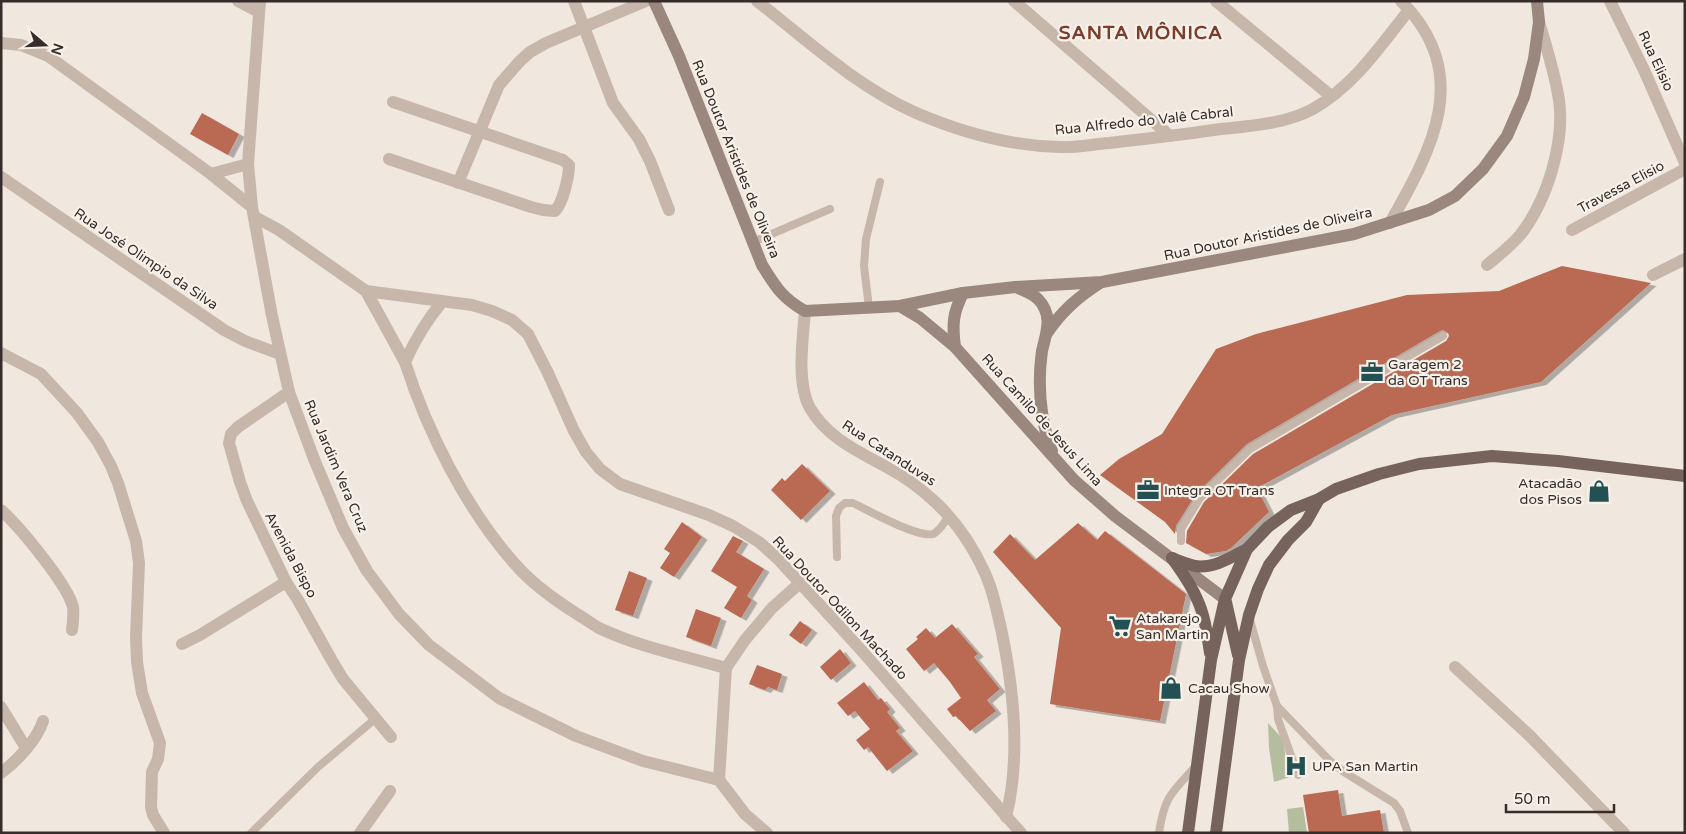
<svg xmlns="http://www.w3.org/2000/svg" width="1686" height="834" viewBox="0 0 1686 834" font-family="'Varela Round',sans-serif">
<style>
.green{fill:#b4be9f}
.building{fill:#ba6952;filter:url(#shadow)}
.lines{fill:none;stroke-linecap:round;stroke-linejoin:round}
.lane{stroke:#c7b7ab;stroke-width:8}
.street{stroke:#c7b7ab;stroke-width:12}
.secondary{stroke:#9a877d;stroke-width:12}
.primary{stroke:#76645c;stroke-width:12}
.labels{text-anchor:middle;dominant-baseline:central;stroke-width:4.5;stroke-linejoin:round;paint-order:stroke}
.street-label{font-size:14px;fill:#362d2a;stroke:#f8f1ea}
.poi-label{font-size:14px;fill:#362d2a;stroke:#f8f1ea;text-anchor:start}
.district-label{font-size:19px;font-weight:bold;letter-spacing:1px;fill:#7c3d2b;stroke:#f8f1ea}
</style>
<defs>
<filter id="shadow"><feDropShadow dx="5.5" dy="3" stdDeviation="0" flood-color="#0004"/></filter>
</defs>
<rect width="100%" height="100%" fill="#f0e7de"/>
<g class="green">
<polygon points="1268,723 1282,738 1290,777 1274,782 1269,748"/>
<polygon points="1303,807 1307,833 1289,833 1287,809"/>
</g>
<g class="building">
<polygon points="202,113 239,134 228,155 190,134"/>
<polygon points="1562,266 1651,283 1541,382 1392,415 1257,488 1269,512 1231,548 1226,551 1206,554 1186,543 1187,531 1204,502 1253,454 1446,341 1449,336 1448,333 1443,330 1440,331 1247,444 1196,494 1176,526 1175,534 1165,522 1100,475 1119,459 1162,434 1216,349 1256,334 1407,295 1499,291"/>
<polygon points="802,464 830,491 801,520 771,490 782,478 785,481"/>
<polygon points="682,522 702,537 674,577 660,568 670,553 664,549"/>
<polygon points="1078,523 1097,540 1105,531 1186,594 1160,721 1050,704 1061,628 993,552 1010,534 1035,560"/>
<polygon points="733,536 743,541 736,552 764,569 747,596 752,600 741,618 724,608 737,587 711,571"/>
<polygon points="629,571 647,578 633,616 615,610"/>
<polygon points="696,609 721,618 711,646 686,637"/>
<polygon points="800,621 812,630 801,644 789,635"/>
<polygon points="952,624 978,654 974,657 1000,689 987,700 996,711 970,731 956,716 953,717 947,709 961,698 950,682 934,663 924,671 906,649 918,639 916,637 926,628 935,638"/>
<polygon points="840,649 851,663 831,680 820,667"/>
<polygon points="757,665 782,674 777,690 768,687 765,690 749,684"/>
<polygon points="864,682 878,700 881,698 890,709 887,712 900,728 896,731 913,751 887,771 868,747 864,750 856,740 870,729 855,711 848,716 837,703"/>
<polygon points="1338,790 1342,816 1380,810 1384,833 1309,833 1303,795"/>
</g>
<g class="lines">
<g class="lane">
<polyline points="753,242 830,209"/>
<polyline points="869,308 864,266 866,239 880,182"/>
<polyline points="1181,541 1181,529 1200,498 1250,449 1443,336"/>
<path d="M837,557l-1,-41 3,-8 6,-5h8c16,8 65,35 80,31 7,-3 11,-11 15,-17"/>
<polyline points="1250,620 1263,666 1277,706 1278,719 1298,775"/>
<polyline points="1277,706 1330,761 1344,772 1394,803 1400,811 1408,833"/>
<polyline points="251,833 318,767 375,719"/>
<path d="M1159,833c5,-36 13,-41 37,-67"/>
</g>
<g class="street">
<polyline points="238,1 259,12"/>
<polyline points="260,1 248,164 252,207 272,316 289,392 314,459 343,528 367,571 399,614 429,645 499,698 576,736 643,761 719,780 745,814 767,833"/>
<polyline points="574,1 613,103 639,139 650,161 669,210"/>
<path d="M757,1c51,40 98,84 157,111 46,20 96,34 146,35 16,1 33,-3 49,-4 35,-4 70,-8 105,-13 33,-4 69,-5 99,-21 41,-23 68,-64 96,-99"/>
<polyline points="1014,1 1170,136"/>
<polyline points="1216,1 1331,96"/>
<polyline points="1610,1 1644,70 1685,163"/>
<polyline points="1,43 21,45 48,56 211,174 248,164"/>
<path d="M389,159l142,48 12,3 12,1c8,-8 14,-35 14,-46l-6,-5 -170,-58"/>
<polyline points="211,174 252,207"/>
<polyline points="1,177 224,330 245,341 280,354"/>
<polyline points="458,183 499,85 519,62 530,52 546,43 646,1"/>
<polyline points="255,217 279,230 366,291 472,305 492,311 512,320 528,334 548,373 574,431 586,452 600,469 620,484 709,515 733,526 759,542 778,559 862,651 1021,833"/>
<path d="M1390,223c42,-74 84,-149 11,-222"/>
<polyline points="1572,230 1685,169"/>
<path d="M1487,265c12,-10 24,-19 34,-31 26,-34 44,-91 38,-134 -4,-26 -12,-52 -20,-78"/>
<polyline points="1653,275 1685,259"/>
<polyline points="366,291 405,362"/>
<path d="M442,302c-16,19 -27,38 -37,60 22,69 61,147 110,202 17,20 40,36 62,50 7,4 15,10 22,14 40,19 85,28 127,40"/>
<path d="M805,311c-2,27 -9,72 5,97 18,31 50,44 80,61 15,8 31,20 43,31 21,19 39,45 51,71 9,19 13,40 18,62 12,59 19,125 4,184"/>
<polyline points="1,353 41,374 77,413 98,442 111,466 118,483 136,541 139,563 136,637 137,662 142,693 160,743 158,759 152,772 151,807 153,815 164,833"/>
<polyline points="289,392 238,427 231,434 229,443 240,482 247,501 286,582 298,600 331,659 343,679 391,737"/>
<path d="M1,510c18,16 67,75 72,97 1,7 0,15 -1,23"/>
<polyline points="182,644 200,635 286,582"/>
<polyline points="1455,667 1529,735 1624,833"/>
<polyline points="1,707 26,748"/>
<path d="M1,773c16,-12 36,-33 42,-52"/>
<polyline points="719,780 726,668 745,640 772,608 800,583"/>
<polyline points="360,833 390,791"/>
</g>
<g class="secondary">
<path d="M654,1l25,55 83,209c13,21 20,33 43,46l95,-5 63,-13 52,-6 87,-5 252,-48 75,-24 26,-14 28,-27 24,-33 17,-39 10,-38 5,-37 -2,-21"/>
<path d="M1018,288c7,3 15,6 20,11 16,17 8,34 4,52 -1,8 -2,16 -2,24 -1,25 3,54 12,76"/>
<polyline points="900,306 920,318 955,347 1074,480 1115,516 1225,599"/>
<path d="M1047,333c15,-22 31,-36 53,-50"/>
<path d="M955,347c-3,-23 -2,-34 8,-54"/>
</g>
<g class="primary">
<path d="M1172,558c9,13 19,26 25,41 8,17 10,35 13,54"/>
<path d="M1172,558c7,3 15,6 23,8 18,3 37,-9 52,-17"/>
<polyline points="1226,602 1238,655"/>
<polyline points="1188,833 1211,660 1225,599 1247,549 1268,527 1291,510 1319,499 1336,489 1379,474 1419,464 1492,456 1558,461 1685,476"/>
<polyline points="1216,833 1239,660 1249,615 1258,589 1269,565 1288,540 1306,522 1319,499"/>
</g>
</g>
<defs>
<symbol id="office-bare" viewBox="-9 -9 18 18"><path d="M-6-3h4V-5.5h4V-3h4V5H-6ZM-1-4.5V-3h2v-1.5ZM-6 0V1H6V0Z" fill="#235153" stroke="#f8f1ea" stroke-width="2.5" paint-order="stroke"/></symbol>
<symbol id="shop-bare" viewBox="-9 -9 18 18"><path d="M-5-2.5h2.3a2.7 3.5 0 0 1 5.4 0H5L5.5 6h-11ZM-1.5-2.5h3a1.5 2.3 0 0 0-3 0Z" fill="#235153" stroke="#f8f1ea" stroke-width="2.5" paint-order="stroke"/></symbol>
<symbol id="supermarket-bare" viewBox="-9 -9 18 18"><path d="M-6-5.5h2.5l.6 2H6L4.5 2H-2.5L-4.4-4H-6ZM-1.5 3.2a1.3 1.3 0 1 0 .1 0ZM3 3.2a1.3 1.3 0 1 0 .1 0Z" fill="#235153" stroke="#f8f1ea" stroke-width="2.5" paint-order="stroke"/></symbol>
<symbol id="hospital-bare" viewBox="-9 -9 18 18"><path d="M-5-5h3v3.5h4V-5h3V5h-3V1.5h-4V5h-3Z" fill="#235153" stroke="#f8f1ea" stroke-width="2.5" paint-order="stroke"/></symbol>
</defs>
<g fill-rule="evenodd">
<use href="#office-bare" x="1356" y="356" width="32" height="32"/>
<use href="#office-bare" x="1132" y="474" width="32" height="32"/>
<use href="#shop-bare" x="1583" y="475" width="32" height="32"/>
<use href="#supermarket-bare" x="1104" y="610" width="32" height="32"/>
<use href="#shop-bare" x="1155" y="672" width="32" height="32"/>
<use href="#hospital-bare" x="1280" y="750" width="32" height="32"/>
</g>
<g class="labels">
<g class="street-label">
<text transform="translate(1656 61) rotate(65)">Rua Elisio</text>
<text transform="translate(1144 121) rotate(-6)">Rua Alfredo do Valê Cabral</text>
<text transform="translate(736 159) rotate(68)">Rua Doutor Aristídes de Oliveira</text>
<text transform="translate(1621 187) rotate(-28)">Travessa Elisio</text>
<text transform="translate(1268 234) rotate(-12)">Rua Doutor Aristídes de Oliveira</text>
<text transform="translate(146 259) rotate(34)">Rua José Olimpio da Silva</text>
<text transform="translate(1042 420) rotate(48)">Rua Camilo de Jesus Lima</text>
<text transform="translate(889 453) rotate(33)">Rua Catanduvas</text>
<text transform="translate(336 466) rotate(67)">Rua Jardim Vera Cruz</text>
<text transform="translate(291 555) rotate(62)">Avenida Bispo</text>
<text transform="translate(840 608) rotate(47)">Rua Doutor Odilon Machado</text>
</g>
<g class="poi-label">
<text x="1388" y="364">Garagem 2<tspan x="1388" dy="16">da OT Trans</tspan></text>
<text x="1582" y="483" text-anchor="end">Atacadão<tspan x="1582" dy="16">dos Pisos</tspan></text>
<text x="1164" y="490">Integra OT Trans</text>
<text x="1136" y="618">Atakarejo<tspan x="1136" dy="16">San Martin</tspan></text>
<text x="1188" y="688">Cacau Show</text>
<text x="1312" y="766">UPA San Martin</text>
</g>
<g class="district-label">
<text x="1141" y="33">SANTA MÔNICA</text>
</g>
</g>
<rect width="1686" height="834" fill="none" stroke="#362d2a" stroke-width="5"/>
<g transform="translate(45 45) rotate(109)" stroke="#f8f1ea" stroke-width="4" paint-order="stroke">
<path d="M0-4L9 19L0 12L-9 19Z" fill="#362d2a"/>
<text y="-8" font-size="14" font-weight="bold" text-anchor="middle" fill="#362d2a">N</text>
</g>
<path d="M1506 804v8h108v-8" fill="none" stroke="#362d2a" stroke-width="2.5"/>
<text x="1514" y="804" font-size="15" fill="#362d2a" stroke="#f8f1ea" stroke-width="4" paint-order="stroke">50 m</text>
</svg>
